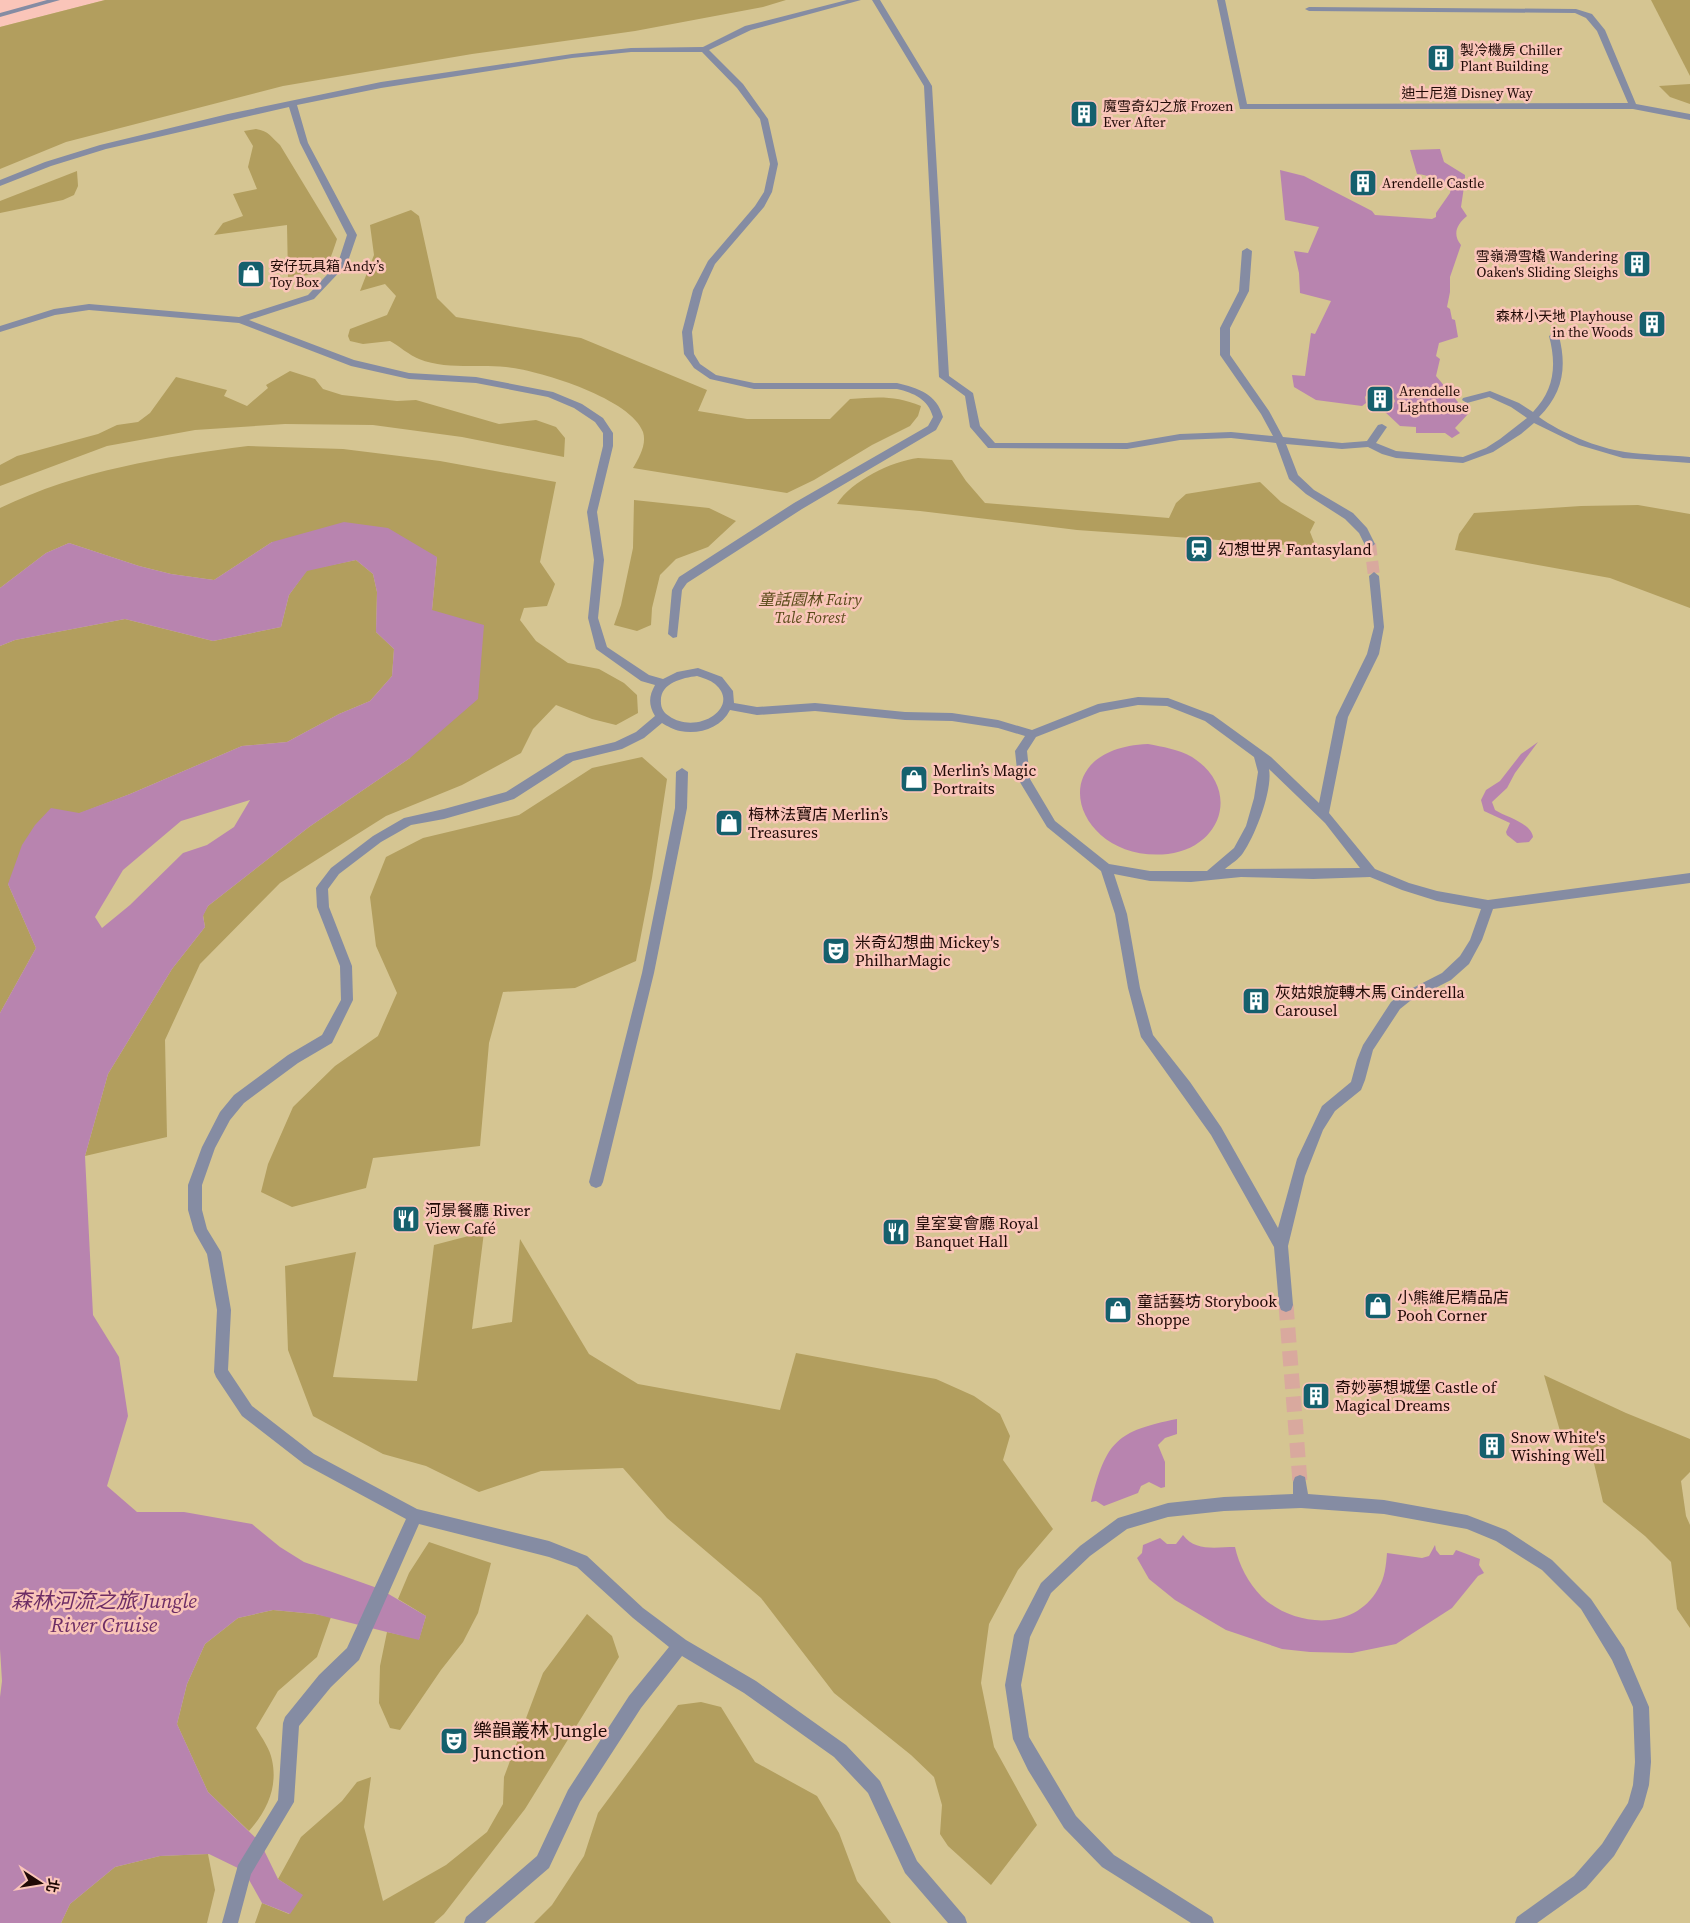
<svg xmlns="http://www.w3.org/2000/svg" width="1690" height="1923" viewBox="0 0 1690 1923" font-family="'Source Serif 4','Noto Sans TC',serif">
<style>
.green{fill:#d5c592}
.forest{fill:#b29e5e}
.water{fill:#b884af;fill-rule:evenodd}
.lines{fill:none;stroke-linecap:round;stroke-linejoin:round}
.minor-tunnel-far1{stroke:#d9a99e;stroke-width:12;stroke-dasharray:12 5.5;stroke-linecap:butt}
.minor-tunnel{stroke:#d9a99e;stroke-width:15;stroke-dasharray:15 8;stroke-linecap:butt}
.minor{fill:#858ca3;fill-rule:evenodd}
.labels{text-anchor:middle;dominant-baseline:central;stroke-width:5;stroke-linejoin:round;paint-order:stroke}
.far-poi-label{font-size:14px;fill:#200a06;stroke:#fac5b9;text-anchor:start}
.far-street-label{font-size:14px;fill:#200a06;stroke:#fac5b9}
.poi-label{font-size:16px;fill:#200a06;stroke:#fac5b9;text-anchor:start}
.park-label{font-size:16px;font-style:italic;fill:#5b4c1b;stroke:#fac5b9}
.near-poi-label{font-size:19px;fill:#200a06;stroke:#fac5b9;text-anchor:start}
.near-water-label{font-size:21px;font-style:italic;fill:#6d2d65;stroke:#fac5b9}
</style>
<rect width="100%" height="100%" fill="#fac5b9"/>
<polygon class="green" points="105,0 1690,0 1690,1923 0,1923 0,27"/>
<g class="forest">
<polygon points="105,0 786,0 763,7 635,31 472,54 283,86 66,142 0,169 0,27"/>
<polygon points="1651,0 1690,0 1690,76"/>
<polygon points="1690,84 1690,104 1670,97 1659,86"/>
<path d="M256,129c13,2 15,8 24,16l57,94c-12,36 -11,35 -49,38l-1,-52 -73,10 9,-12 20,-7 -10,-22 24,-5 -9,-22 5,-21 -9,-15z"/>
<polygon points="77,171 78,186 74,195 63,200 0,213 0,201"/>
<path d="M411,210l8,6 18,82 19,19 125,21 126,52 -9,21 49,8h83l20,-20c27,-2 45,-4 71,7l-3,10 -8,10 -38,19 -58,35 -27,13 -154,-25c6,-10 14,-24 10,-36 -11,-33 -104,-62 -137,-65 -28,-3 -60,3 -87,-8 -10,-4 -20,-13 -29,-18l-27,3 -13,-3 -2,-5 2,-7 37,-14 9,-19 -11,-12 -25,7 14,-36 -4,-30z"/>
<polygon points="290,371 315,379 323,389 342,395 397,401 416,400 499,424 536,420 556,427 565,438 564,457 462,437 373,425 285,424 195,430 107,446 0,486 0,465 17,456 98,434 117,425 138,422 150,413 176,377 227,390 224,396 247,406 268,388 266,385"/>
<path d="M248,446l95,3 97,12 116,21 -16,80 15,22 -8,22 -23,2 -4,12 16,21 32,22 31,6 25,14 13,12 1,18 -22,12 -24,-6 -36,-14 -23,24 -12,24 -59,32 -76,31 -106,67 -80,81 -35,76 2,97 -82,19 23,-82 64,-105 33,-42 -2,-12 5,-9 101,-79 101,-69 22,-148 5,-53 -165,-15 -58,38 -43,-6 -32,-8 -70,-23 -23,10 -46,35v-80c79,-38 163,-51 248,-62z"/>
<path d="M918,458l34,2 14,21 19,22 184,15 7,-15 10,-9 74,-12 21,20 34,20 -5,10 6,15 -239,-17 -157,-19 -83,-7c14,-23 55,-43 81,-46z"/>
<polygon points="634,500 709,508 736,521 708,547 676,559 660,575 652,608 651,625 637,631 614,625 621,605 633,548"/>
<polygon points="1638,505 1690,514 1690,608 1610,578 1455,550 1459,534 1474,513 1581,506"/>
<polygon points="356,560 373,574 377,592 376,632 394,649 392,676 370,701 339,714 287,742 242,746 130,794 78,814 8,884 36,948 0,1013 0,646 15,640 125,619 213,641 281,627 289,595 307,570"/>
<polygon points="642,757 667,779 652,878 636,961 575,988 503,992 489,1043 480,1146 373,1158 366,1188 292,1207 261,1192 268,1164 293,1107 335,1066 378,1036 397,993 376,946 370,897 386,857 423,838 519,815 592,768"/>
<polygon points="484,1232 472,1329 512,1322 520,1239 589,1354 638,1384 780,1410 796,1353 936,1379 974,1396 1000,1414 1010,1436 1003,1460 1053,1529 1018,1570 989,1624 981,1683 994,1747 1037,1825 991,1885 948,1846 940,1834 942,1805 934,1777 911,1755 834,1693 761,1598 667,1518 623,1468 541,1471 479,1492 426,1466 383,1454 313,1416 288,1350 285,1266 356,1252 333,1377 417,1381 434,1245"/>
<polygon points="1544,1375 1626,1413 1690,1439 1690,1472 1681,1481 1686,1516 1690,1525 1690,1628 1677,1609 1671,1562 1645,1536 1603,1502 1593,1459 1560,1431"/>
<polygon points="429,1542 491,1563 478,1613 463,1642 441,1670 400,1730 390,1728 379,1703 380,1666 387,1632 419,1639 426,1616 398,1599 409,1573"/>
<path d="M273,1610l42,4 16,3 -14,40 -39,34 -22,37c6,10 14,21 16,32 6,27 -5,51 -23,71l-41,-39 -31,-68 10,-40 18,-40 33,-26z"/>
<polygon points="587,1614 612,1636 619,1657 525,1809 444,1914 434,1923 255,1923 262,1903 289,1914 302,1895 278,1879 301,1837 342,1801 357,1782 371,1777 364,1827 383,1901 446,1865 487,1832 503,1804 504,1777 543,1673"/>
<polygon points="701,1702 721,1707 755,1762 817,1796 839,1833 857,1881 891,1923 534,1923 552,1905 584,1856 598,1813 678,1705"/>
<polygon points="208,1854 215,1890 207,1923 61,1923 70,1904 115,1867 160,1856"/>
</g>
<g class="water">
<path d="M1440,149l4,13 21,13v5l-4,27 6,9c-10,8 -15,18 -6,29l-11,32v15l-3,15 3,2 2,10 3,1 3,17 -19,6 -3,13 4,3 -4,17 32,38 -13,14 5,5 -8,5 -7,-5h-29v-6l-16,-1 -17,-16 9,-3 3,-6c-4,-11 -15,-13 -26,-10l-4,6 1,6 -4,3 -46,-6 -22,-13 -2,-12 13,1 6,-43 4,1 16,-33 -31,-8 -1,-20 -5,-22 14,2 11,-26 -34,-7 -5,-50 24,6 68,35 3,4 57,4 4,-2v-4l14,-20 1,-5c-8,-8 -23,-13 -34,-14l-7,-24z"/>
<path d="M344,522l44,6 49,29 -5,53 52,15 -6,74 -68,59 -101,69 -101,79 -5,10 2,11 -33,42 -64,105 -23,82 8,159 26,42 9,59 -21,70 30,26h47l68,12 28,23 24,15 76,27 46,27 -7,24 -104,-26 -42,-4 -35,8 -33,26 -18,40 -10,40 31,68 52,50 18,37 25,16 -13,19 -28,-11 -18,-32 -35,-17 -49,2 -45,11 -45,37 -9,19h-61v-226l2,-16 -2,-32v-636l36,-65 -28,-64 14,-39 13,-20 16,-17 28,5 51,-19 112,-48 45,-4 52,-28 31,-13 22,-25 2,-27 -18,-17 1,-40 -4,-18 -17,-14 -49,11 -18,24 -8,32 -68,14 -88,-22 -110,21 -15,6v-58l46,-35 23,-10 70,23 32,8 43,6 58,-38zM250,800l-16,27 -27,18 -24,8 -53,52 -28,23 -7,-11 28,-47 58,-49z"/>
<path d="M1538,742l-23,31 -8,15 -15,14 3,8c11,7 36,13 38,27l-4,5 -12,1 -10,-8 -1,-3 4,-9 -26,-12 -3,-11 5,-10 14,-9 21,-27z"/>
<path d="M1148,744c15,3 30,5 44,13 49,31 31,90 -24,97 -93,10 -131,-105 -20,-110z"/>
<path d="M1177,1419v15l-12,4 -7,7 7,17v25l-4,1 -12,-6 -8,4 -3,7 -34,13 -8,-5 -5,1c15,-61 26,-71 86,-83z"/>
<path d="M1183,1535c12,17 34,12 52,12 4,18 13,36 27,50 32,30 92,35 116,-8 7,-11 8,-24 9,-36l35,5 7,-2 6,-11 1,5 4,5h13l3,-5 24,9 -1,6 5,8 -6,3 -26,32 -56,36 -44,9 -42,-1 -28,-3 -56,-19 -51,-30 -26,-21 -12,-21 5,-5 1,-8 17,-7 7,6h9z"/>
</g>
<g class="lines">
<polyline class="minor-tunnel-far1" points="1370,544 1374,576"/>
<polyline class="minor-tunnel" points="1286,1305 1300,1482"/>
<g class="minor">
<polygon points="47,0 60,0 0,17 0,13"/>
<path d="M847,0h14l-110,30 -42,20 34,34 25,35 10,45 -6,28 -8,15 -49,57 -12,26 -11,42 2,22 6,10 16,11 38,8h143c21,5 40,11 46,34l-7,13 -134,79 -115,74 -5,7 -5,47 -4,1 -5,-4 4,-44 7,-13 115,-74 134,-77 5,-9c-5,-18 -19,-24 -36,-28h-143l-44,-10 -16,-11 -10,-14 -2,-22 11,-42 15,-29 47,-55 9,-14 6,-28 -10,-45 -23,-31 -35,-36h-71l-59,6 -191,30 -84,17 11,38 49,92 -10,29 -33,35 -65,21 105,40 55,13 67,4 77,15 29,12 21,14 10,15v13l-16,66 7,48 -6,58 9,29 42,28 14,4 14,-7 21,-4 24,9 11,14 1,12 23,4 58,-4 90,9 47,1 46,7 34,10 66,-26 40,-7 30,1 45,17 58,42 48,46 17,-86 31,-63 7,-27 -5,-51 5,-4 5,4 5,51 -5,27 -31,63 -19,96 46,56 34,14 28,8 51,9 202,-27v10l-197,26 -11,31 -13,24 -18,16 -41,21 -10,8 -27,41 -8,30 -4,10 -26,21 -12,19 -18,46 -17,70 5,59 -2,5 -5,2 -5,-2 -2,-5 -5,-58 -63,-112 -70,-98 -13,-49 -13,-74 -14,-43 -54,-44 -29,-48 -3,-28 10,-15 -27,-8 -46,-7 -47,-1 -90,-9 -58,4 -27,-5c-9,18 -31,25 -50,21 -6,-1 -13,-5 -18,-8l-18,15 -22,11 -49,12 -59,38 -70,20 -33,6 -30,17 -42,32 -11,15 1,18 23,59 1,34 -21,43 -34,20 -54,40 -14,17 -15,28 -13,37v25l5,19 14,23 10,58 -3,60 24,36 62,48 103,55 132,32 38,15 56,52 43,32 70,41 90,64 34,36 37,80 48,56 2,6h-19l-43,-50 -37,-80 -34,-36 -90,-64 -62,-37 -41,52 -61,94 -31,66 -64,55h-21l2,-6 71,-61 31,-66 61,-94 40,-49 -36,-29 -56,-51 -28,-10 -130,-33 -60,136 -28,27 -32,39 -5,76 -43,72 -13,49h-16l16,-58 40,-65 5,-77 2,-6 34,-42 28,-27 59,-129 -102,-55 -62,-48 -26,-39 -2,-5 3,-62 -10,-56 -13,-23 -6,-21v-25l14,-38 18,-35 14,-17 54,-40 34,-20 19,-35 -1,-34 -23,-59 -1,-19 2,-3 13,-17 42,-32 31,-18 40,-9 62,-17 60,-38 49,-12 21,-10 19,-16c-7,-12 -6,-20 0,-31l-14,-4 -45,-32 -8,-31 6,-58 -7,-48 16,-66v-13l-8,-11 -21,-14 -26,-11 -72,-14 -67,-4 -58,-13 -112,-43 -150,-13 -34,5 -55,17v-6l54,-17 35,-5 150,13 69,-22 30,-32 9,-28 -47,-92 -11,-36 -183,42 -55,17 -51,20v-6l45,-18 55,-17 128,-31 153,-32 191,-28 59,-6 72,-1 42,-21zM697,676c6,2 13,4 18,8 27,23 -18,52 -46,32 -5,-3 -8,-8 -8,-13 -2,-20 21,-25 36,-27zM1138,705l29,1 38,15 49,36 4,15 -4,26 -8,28 -12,22 -27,23h-57l-41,-7 -54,-43 -25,-42 -3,-28 9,-14 64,-25zM1269,769l56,54 35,45 -135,1c6,-5 14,-10 18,-16 12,-17 30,-63 26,-84zM1114,874l36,7 41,1 50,-5 72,2 57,-2 32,13 35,11 44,8 -11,31 -10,16 -18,17 -41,21 -10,8 -28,43 -6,15 -6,22 -29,24 -25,53 -19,69 -57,-101 -31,-45 -37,-47 -13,-47 -13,-74z"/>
<path d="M872,0h8l52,86 17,290 24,17 7,33 15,17h132l53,-9 51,-2 42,4 -12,-22 -41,-59v-27l19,-37 3,-40 5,-3 5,3 -3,40 -19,37v27l39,56 14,26 59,6 25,-2 11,-16 4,-1 5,3 -11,16 20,8 67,6 23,-9 14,-9 27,-21 -16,-11 -22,-10 -22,6 -5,-3 1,-2 27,-7 29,12 14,9c21,-22 24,-46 16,-76l5,-3 5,3c8,32 4,57 -20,81 22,16 59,31 86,35 21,3 43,3 65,5v6l-67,-5 -44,-13 -45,-22 -13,11 -28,18 -30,11 -67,-5 -14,-4 -14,-7 -26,2 -56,-5 12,31 16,15 39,23 14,15 8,16 -5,4 -4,-1 -7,-14 -14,-14 -39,-25 -17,-15 -13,-36 -45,-5 -51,2 -53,9 -139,-1 -18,-21 -5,-31 -26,-19 -15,-291z"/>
<polygon points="1217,0 1225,0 1247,104 1628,103 1597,31 1586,18 1575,13 1309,11 1305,9 1309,7 1576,9 1592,14 1605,30 1636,104 1690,114 1690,120 1633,109 1240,109"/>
<polygon points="682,768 688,772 687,808 654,973 603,1182 601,1186 596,1188 591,1186 589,1182 642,973 675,808 676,772"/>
<polygon points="1300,1475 1305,1477 1308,1494 1384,1500 1467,1515 1506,1530 1552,1560 1591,1599 1624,1648 1649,1707 1651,1762 1649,1785 1643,1807 1614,1856 1586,1888 1537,1923 1515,1923 1517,1917 1574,1876 1602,1844 1628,1803 1633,1785 1635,1762 1633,1707 1612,1660 1581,1609 1542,1570 1496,1541 1467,1529 1384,1514 1301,1508 1224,1511 1168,1517 1127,1529 1090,1556 1051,1593 1030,1637 1021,1685 1029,1737 1076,1816 1114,1855 1212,1917 1214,1923 1191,1923 1102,1867 1064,1828 1028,1770 1013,1739 1005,1685 1014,1635 1041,1583 1080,1546 1118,1518 1168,1503 1224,1497 1293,1494 1293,1482 1295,1477"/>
</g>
</g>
<defs>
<symbol id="building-square" viewBox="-11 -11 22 22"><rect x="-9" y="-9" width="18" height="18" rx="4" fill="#15606d" stroke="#fac5b9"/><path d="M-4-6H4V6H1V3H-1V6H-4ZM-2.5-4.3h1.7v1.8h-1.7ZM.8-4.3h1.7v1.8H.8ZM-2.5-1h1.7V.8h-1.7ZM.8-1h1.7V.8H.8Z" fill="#fff"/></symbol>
<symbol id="shop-square" viewBox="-11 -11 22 22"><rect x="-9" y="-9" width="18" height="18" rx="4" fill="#15606d" stroke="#fac5b9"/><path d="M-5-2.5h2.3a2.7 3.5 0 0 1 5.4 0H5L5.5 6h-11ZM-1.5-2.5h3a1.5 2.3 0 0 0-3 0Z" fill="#fff"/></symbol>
<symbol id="station-square" viewBox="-11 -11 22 22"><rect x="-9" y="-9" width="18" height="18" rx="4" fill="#15606d" stroke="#fac5b9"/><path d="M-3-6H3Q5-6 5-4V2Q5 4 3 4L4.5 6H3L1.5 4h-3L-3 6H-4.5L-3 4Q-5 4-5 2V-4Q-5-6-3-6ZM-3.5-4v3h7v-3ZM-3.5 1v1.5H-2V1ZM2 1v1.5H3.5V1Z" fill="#fff"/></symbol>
<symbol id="theatre-square" viewBox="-11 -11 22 22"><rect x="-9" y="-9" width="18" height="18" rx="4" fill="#15606d" stroke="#fac5b9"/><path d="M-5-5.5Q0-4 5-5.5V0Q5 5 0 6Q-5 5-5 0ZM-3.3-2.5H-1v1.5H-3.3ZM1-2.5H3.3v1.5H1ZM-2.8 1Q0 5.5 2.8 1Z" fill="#fff"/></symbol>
<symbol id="restaurant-square" viewBox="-11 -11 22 22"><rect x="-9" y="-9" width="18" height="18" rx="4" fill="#15606d" stroke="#fac5b9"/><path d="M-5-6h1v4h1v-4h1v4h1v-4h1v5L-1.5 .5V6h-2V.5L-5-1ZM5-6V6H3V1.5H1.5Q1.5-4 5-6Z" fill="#fff"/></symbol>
</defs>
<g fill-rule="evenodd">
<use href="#building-square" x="1425" y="42" width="32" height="32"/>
<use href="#building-square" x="1068" y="98" width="32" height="32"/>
<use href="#building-square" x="1347" y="167" width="32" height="32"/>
<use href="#building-square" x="1621" y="248" width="32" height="32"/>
<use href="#shop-square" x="235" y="258" width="32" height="32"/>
<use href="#building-square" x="1636" y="308" width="32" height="32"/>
<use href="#building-square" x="1364" y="383" width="32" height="32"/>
<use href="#station-square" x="1183" y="533" width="32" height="32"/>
<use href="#shop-square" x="898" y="763" width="32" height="32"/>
<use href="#shop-square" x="713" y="807" width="32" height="32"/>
<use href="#theatre-square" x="820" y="935" width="32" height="32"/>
<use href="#building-square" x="1240" y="985" width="32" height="32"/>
<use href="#restaurant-square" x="390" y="1203" width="32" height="32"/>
<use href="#restaurant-square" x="880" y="1216" width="32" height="32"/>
<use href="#shop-square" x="1362" y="1290" width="32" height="32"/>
<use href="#shop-square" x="1102" y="1294" width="32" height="32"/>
<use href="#building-square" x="1300" y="1380" width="32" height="32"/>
<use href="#building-square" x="1476" y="1430" width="32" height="32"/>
<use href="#theatre-square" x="438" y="1725" width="32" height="32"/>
</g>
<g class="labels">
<g class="far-poi-label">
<text x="1460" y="50">製冷機房 Chiller<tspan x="1460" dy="16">Plant Building</tspan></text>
<text x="1103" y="106">魔雪奇幻之旅 Frozen<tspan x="1103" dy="16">Ever After</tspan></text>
<text x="1382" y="183">Arendelle Castle</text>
<text x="1618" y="256" text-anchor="end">雪嶺滑雪橇 Wandering<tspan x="1618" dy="16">Oaken's Sliding Sleighs</tspan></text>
<text x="270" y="266">安仔玩具箱 Andy’s<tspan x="270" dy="16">Toy Box</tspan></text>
<text x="1633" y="316" text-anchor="end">森林小天地 Playhouse<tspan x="1633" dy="16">in the Woods</tspan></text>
<text x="1399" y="391">Arendelle<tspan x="1399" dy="16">Lighthouse</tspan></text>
</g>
<g class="far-street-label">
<text x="1467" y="93">迪士尼道 Disney Way</text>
</g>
<g class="poi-label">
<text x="1218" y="549">幻想世界 Fantasyland</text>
<text x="933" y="770">Merlin’s Magic<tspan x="933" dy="18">Portraits</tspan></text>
<text x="748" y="814">梅林法寶店 Merlin’s<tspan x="748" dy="18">Treasures</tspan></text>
<text x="855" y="942">米奇幻想曲 Mickey's<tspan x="855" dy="18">PhilharMagic</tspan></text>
<text x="1275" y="992">灰姑娘旋轉木馬 Cinderella<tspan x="1275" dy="18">Carousel</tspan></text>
<text x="425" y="1210">河景餐廳 River<tspan x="425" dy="18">View Café</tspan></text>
<text x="915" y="1223">皇室宴會廳 Royal<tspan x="915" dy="18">Banquet Hall</tspan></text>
<text x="1397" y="1297">小熊維尼精品店<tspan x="1397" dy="18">Pooh Corner</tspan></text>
<text x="1137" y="1301">童話藝坊 Storybook<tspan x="1137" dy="18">Shoppe</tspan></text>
<text x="1335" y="1387">奇妙夢想城堡 Castle of<tspan x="1335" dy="18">Magical Dreams</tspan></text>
<text x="1511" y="1437">Snow White's<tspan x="1511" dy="18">Wishing Well</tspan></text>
</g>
<g class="park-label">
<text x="810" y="599">童話園林 Fairy<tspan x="810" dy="18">Tale Forest</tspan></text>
</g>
<g class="near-poi-label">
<text x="473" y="1730">樂韻叢林 Jungle<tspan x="473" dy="22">Junction</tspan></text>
</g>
<g class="near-water-label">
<text x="104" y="1600">森林河流之旅 Jungle<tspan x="104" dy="24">River Cruise</tspan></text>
</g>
</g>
<g transform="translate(40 1883) rotate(102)" stroke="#fac5b9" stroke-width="4" paint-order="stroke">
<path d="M0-4L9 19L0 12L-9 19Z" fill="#200a06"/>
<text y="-8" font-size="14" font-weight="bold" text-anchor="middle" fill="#200a06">北</text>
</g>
</svg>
